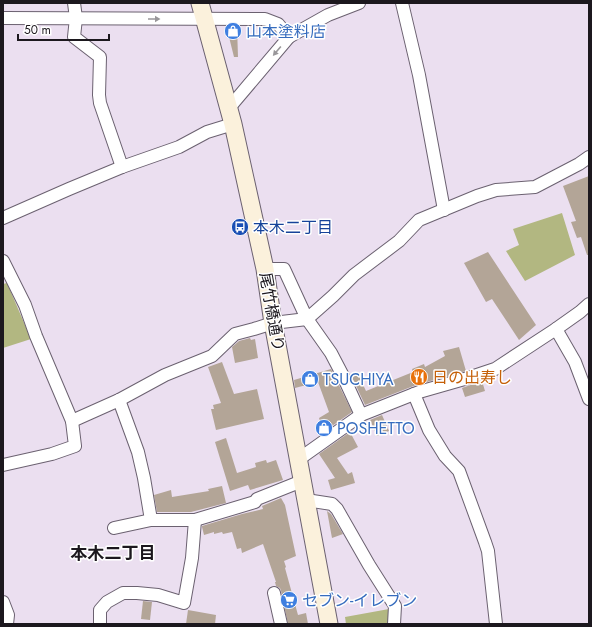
<svg xmlns="http://www.w3.org/2000/svg" width="592" height="627" viewBox="0 0 592 627" font-family="Jost,'Noto Sans JP',sans-serif">
<style>
.green{fill:#b2b781}
.building{fill:#b3a597}
.lines{fill:none;stroke-linecap:round;stroke-linejoin:round}
.street-casing{stroke:#6b6170;stroke-width:14}
.secondary-casing{stroke:#6b6170;stroke-width:19}
.street{stroke:#fff;stroke-width:12}
.secondary{stroke:#fbf1dc;stroke-width:17}
.oneway{fill:#99979a}
.labels{text-anchor:middle;dominant-baseline:central;stroke-width:3;stroke-linejoin:round;paint-order:stroke}
.shop-label{font-size:16px;fill:#366cbe;stroke:#fff;text-anchor:start}
.transit-label{font-size:16px;fill:#164399;stroke:#fff;text-anchor:start}
.street-label{font-size:16px;fill:#1c181e;stroke:#fff}
.food-label{font-size:16px;fill:#c56008;stroke:#fff;text-anchor:start}
.neighbourhood-label{font-size:17px;font-weight:bold;fill:#1c181e;stroke:#fff}
</style>
<rect width="100%" height="100%" fill="#ebdff0"/>
<g class="green">
<polygon points="562,213 575,255 525,281 506,251 519,245 513,229"/>
<polygon points="7,283 31,339 3,348 3,284"/>
<polygon points="389,609 389,624 346,624 345,617"/>
</g>
<g class="building">
<polygon points="229,26 237,26 238,57 234,57 227,29"/>
<polygon points="589,176 589,255 587,255 581,237 577,238 571,222 576,221 563,186"/>
<polygon points="488,252 536,325 519,340 492,299 486,302 464,263"/>
<polygon points="250,338 251,340 255,339 258,358 235,363 232,347 239,341"/>
<polygon points="459,347 466,371 416,385 365,405 351,375 357,372 366,391 413,372 412,369 424,364 425,367 445,356 443,351"/>
<polygon points="222,362 234,394 257,389 264,419 216,430 211,409 214,409 213,405 221,403 208,367"/>
<polygon points="331,369 352,412 322,433 320,429 322,427 319,418 329,412 318,382 295,388 294,380"/>
<polygon points="482,381 485,391 465,397 462,388"/>
<polygon points="382,415 389,431 377,436 370,420"/>
<polygon points="350,432 358,447 337,458 348,474 352,472 355,483 331,490 328,480 335,478 319,454"/>
<polygon points="226,438 237,473 256,467 255,463 266,460 267,463 276,460 283,480 250,490 248,485 230,491 215,442"/>
<polygon points="222,486 226,503 191,512 157,512 154,495 171,490 172,497 209,491 208,489"/>
<polygon points="281,498 285,505 296,556 284,561 286,567 285,568 298,615 306,613 308,624 288,624 281,591 280,588 276,586 275,582 276,582 263,544 242,553 241,548 237,549 232,532 223,534 222,532 214,534 214,532 204,535 202,527 202,526 242,514 263,509 262,506"/>
<polygon points="327,511 331,514 343,534 332,538"/>
<polygon points="143,601 152,602 150,620 141,619"/>
<polygon points="188,610 216,615 215,624 186,624"/>
</g>
<g class="lines">
<defs>
<g id="street">
<polyline points="74,3 76,18 74,37 100,57 99,95 100,103 122,167"/>
<polyline points="402,3 419,75 444,210"/>
<polyline points="3,18 265,19 278,24 289,37 229,108"/>
<polyline points="289,37 328,15 359,3"/>
<polyline points="3,218 69,189 122,167 179,147 207,132 233,124"/>
<polyline points="3,261 25,305 36,336 72,421 75,446 52,454 3,465"/>
<polyline points="265,269 284,269 307,319 331,353 343,376 361,415"/>
<polyline points="556,329 575,362 589,399"/>
<polyline points="414,394 429,430 445,456 459,471 485,542 488,551 496,624"/>
<polyline points="119,400 138,452 144,478 151,520"/>
<polyline points="72,421 119,400 165,375 212,356 235,334 254,329 273,323 307,319 333,296 354,275 399,241 419,220 477,196 496,190 535,187 579,164 589,157"/>
<polyline points="299,459 361,415 419,392 468,378 495,369 556,329 580,312 589,304"/>
<polyline points="306,500 332,504 337,509 369,565 395,606 394,624"/>
<polyline points="114,528 151,520 195,520 255,502 257,499 302,481"/>
<polyline points="274,593 281,624"/>
<polyline points="3,602 8,615 7,624"/>
<polyline points="100,624 100,610 107,602 123,593 137,593 158,595 184,603 192,558 195,520"/>
</g>
<polyline id="secondary" points="200,3 233,124 265,269 273,323 329,624"/>
</defs>
<use href="#street" class="street-casing"/>
<use href="#secondary" class="secondary-casing"/>
<use href="#street" class="street"/>
<use href="#secondary" class="secondary"/>
</g>
<defs><path id="oneway-solid" d="M-6-.8H1V-3.2L6.5 0L1 3.2V.8H-6Z"/></defs>
<g class="oneway">
<use href="#oneway-solid" transform="translate(154 19)"/>
<use href="#oneway-solid" transform="translate(277 51) rotate(130)"/>
</g>
<defs>
<symbol id="shop-disc" viewBox="-11 -11 22 22"><circle r="9.5" fill="#3f7fe0" stroke="#fff"/><path d="M-5-2.5h2.3a2.7 3.5 0 0 1 5.4 0H5L5.5 6h-11ZM-1.5-2.5h3a1.5 2.3 0 0 0-3 0Z" fill="#fff"/></symbol>
<symbol id="bus-disc" viewBox="-11 -11 22 22"><circle r="9.5" fill="#1a4fb4" stroke="#fff"/><path d="M-5-6H5V4H4V6H2V4H-2V6H-4V4H-5ZM-3.5-4V0h7V-4ZM-3.5 1.2v1.5H-2V1.2ZM2 1.2v1.5H3.5V1.2Z" fill="#fff"/></symbol>
<symbol id="restaurant-disc" viewBox="-11 -11 22 22"><circle r="9.5" fill="#e8710a" stroke="#fff"/><path d="M-5-6h1v4h1v-4h1v4h1v-4h1v5L-1.5 .5V6h-2V.5L-5-1ZM5-6V6H3V1.5H1.5Q1.5-4 5-6Z" fill="#fff"/></symbol>
<symbol id="supermarket-disc" viewBox="-11 -11 22 22"><circle r="9.5" fill="#3f7fe0" stroke="#fff"/><path d="M-6-5.5h2.5l.6 2H6L4.5 2H-2.5L-4.4-4H-6ZM-1.5 3.2a1.3 1.3 0 1 0 .1 0ZM3 3.2a1.3 1.3 0 1 0 .1 0Z" fill="#fff"/></symbol>
</defs>
<g fill-rule="evenodd">
<use href="#shop-disc" x="223" y="21" width="20" height="20"/>
<use href="#bus-disc" x="230" y="217" width="20" height="20"/>
<use href="#restaurant-disc" x="409" y="367" width="20" height="20"/>
<use href="#shop-disc" x="300" y="369" width="20" height="20"/>
<use href="#shop-disc" x="314" y="418" width="20" height="20"/>
<use href="#supermarket-disc" x="279" y="590" width="20" height="20"/>
</g>
<g class="labels">
<g class="shop-label">
<text x="246" y="31">山本塗料店</text>
<text x="323" y="379">TSUCHIYA</text>
<text x="337" y="428">POSHETTO</text>
<text x="302" y="600">セブン-イレブン</text>
</g>
<g class="transit-label">
<text x="253" y="227">本木二丁目</text>
</g>
<g class="street-label">
<text transform="translate(272 312) rotate(80)">尾竹橋通り</text>
</g>
<g class="food-label">
<text x="432" y="377">日の出寿し</text>
</g>
<g class="neighbourhood-label">
<text x="113" y="553">本木二丁目</text>
</g>
</g>
<rect width="592" height="627" fill="none" stroke="#1c181e" stroke-width="8"/>
<path d="M18 34v6h91v-6" fill="none" stroke="#1c181e" stroke-width="2"/>
<text x="24" y="34" font-size="12" fill="#1c181e" stroke="#ffffff" stroke-width="3" paint-order="stroke">50 m</text>
</svg>
